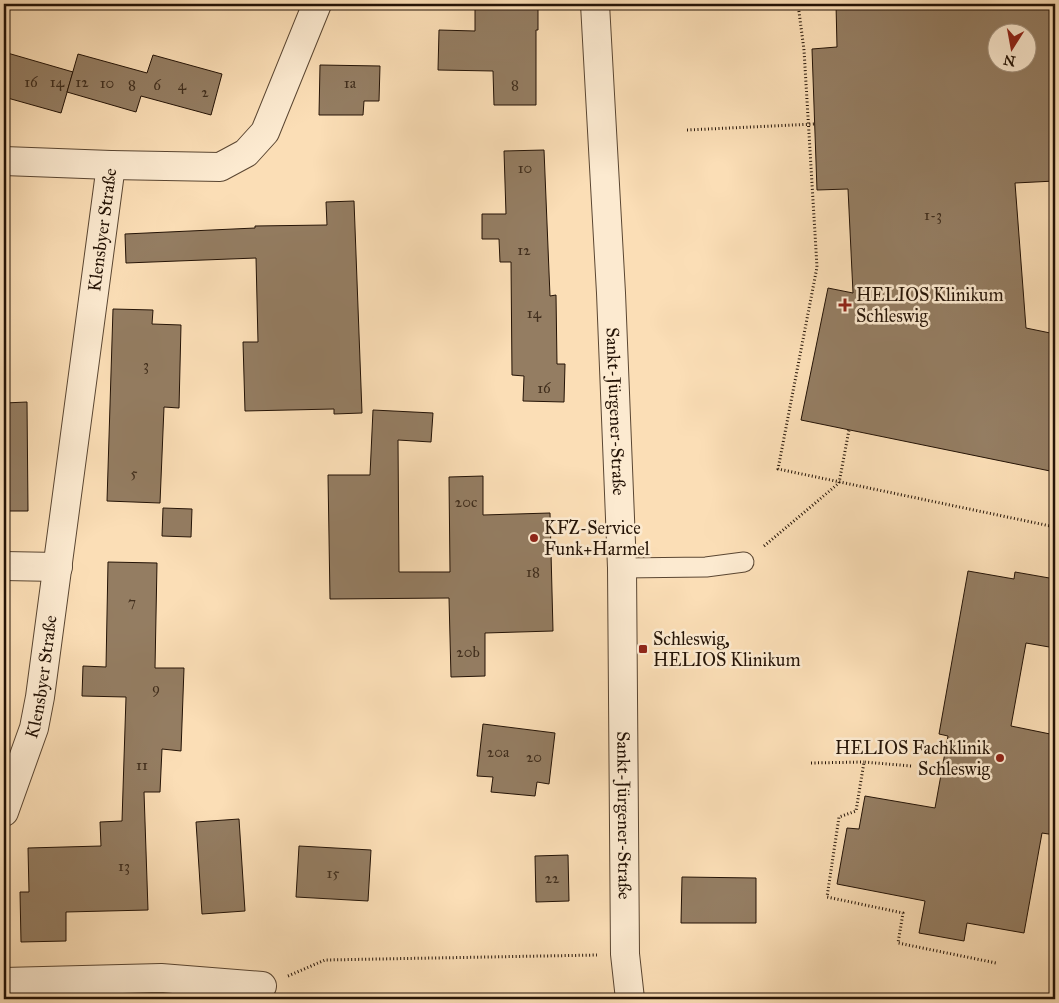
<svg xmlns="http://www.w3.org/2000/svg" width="1059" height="1003" viewBox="0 0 1059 1003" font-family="'IM FELL Great Primer',serif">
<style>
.building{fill:#947d62;stroke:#241306;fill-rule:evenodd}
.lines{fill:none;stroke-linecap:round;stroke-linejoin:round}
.lane-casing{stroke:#5a4632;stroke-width:21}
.street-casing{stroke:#5a4632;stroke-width:30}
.path{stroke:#241306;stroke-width:3;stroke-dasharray:1 2.5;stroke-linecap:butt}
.lane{stroke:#fcead0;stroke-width:19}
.street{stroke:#fcead0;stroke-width:28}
.poi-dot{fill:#8f2418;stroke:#fcead0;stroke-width:2}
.labels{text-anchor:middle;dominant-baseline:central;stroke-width:5;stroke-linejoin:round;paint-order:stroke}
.number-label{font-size:15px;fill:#402e1d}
.street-label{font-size:18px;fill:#241306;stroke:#fcead0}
.poi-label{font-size:18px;fill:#241306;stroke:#fcead0;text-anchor:start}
</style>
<rect width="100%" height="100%" fill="#fbdeb6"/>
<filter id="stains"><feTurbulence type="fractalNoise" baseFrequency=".004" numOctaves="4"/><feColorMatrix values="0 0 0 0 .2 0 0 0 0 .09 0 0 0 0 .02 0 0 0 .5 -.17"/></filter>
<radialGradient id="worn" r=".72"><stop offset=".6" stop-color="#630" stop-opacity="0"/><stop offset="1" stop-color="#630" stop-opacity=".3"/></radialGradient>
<g class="building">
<polygon points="475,4 538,4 538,30 536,30 536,105 494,105 493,71 438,70 439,30 475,31"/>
<path d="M836,4h219v177l-40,2 11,145 29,6v138l-254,-52 27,-132 25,5 -5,-104 -31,1 -5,-141 25,-2zM996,32h30v30h-30z"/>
<polygon points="4,52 73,72 61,113 4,97"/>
<polygon points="78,54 147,73 153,55 222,74 211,115 141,96 136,112 67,92"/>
<polygon points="320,65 380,66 379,101 364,101 363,115 319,115"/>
<polygon points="544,150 550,296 556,295 557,364 565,364 564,402 523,401 524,376 512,375 511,262 500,262 499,239 482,239 482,214 506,214 504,151"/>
<polygon points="354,201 362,413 334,414 334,409 245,411 243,342 258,342 256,258 126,263 125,234 255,228 255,226 327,225 326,202"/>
<polygon points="113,309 153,310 152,324 181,325 179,408 164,407 160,503 107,501"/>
<polygon points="27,402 28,511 4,511 4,403"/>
<polygon points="373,410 433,413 431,442 398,440 399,572 450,572 449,477 483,476 483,515 550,513 553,631 485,633 485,676 451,677 449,598 330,599 328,475 370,475"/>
<polygon points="163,508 192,509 191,537 162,536"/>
<polygon points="108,562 157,563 155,668 184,668 181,751 162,749 160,792 144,792 148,910 66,912 66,941 21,942 20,892 29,892 28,848 101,846 100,822 122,821 126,697 82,696 83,666 106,667"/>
<polygon points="968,571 1014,579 1015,572 1055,579 1055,648 1026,643 1011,726 1055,735 1055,835 1042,833 1024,933 967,923 964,941 919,933 925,901 837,884 847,828 859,829 865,796 935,808 948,736 939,734"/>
<polygon points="483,724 555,733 549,784 537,782 535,796 491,792 493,777 477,776"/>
<polygon points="239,819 245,911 202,914 196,822"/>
<polygon points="299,846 371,850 368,901 296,897"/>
<polygon points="568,855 569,901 536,902 535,856"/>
<polygon points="682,877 756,878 756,923 681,923"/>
</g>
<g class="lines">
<defs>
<polyline id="lane" points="622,568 706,567 744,562"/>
<g id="street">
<path id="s1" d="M595,4l16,289 11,275 3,386 5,45"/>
<polyline points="4,161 111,165"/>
<polyline points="4,566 58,567"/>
<path id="s2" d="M4,812l30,-84 6,-31 71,-532 109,2 26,-14 19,-21 52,-128"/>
<polyline points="4,982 161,978 262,986"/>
</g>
</defs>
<use href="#lane" class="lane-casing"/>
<use href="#street" class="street-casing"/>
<g class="path">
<polyline points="798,4 804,50 817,267 778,469 1055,527"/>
<polyline points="687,130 815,124"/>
<polyline points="764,546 839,483 849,430"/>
<polyline points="811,763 864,762"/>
<polyline points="911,766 864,762 856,811 839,817 827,897 903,913 898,943 996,963"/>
<polyline points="288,976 325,960 597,955"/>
</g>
<use href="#lane" class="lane"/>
<use href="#street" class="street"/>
</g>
<g class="poi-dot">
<path d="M842.5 297.5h5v5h5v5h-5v5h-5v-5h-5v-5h5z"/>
<circle cx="534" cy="538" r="5"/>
<rect x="638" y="644" width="10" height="10" rx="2.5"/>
<circle cx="1000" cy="758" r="5"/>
</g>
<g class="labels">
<g class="number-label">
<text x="31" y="82">16</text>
<text x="57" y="82">14</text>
<text x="82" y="82">12</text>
<text x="107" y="83">10</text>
<text x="350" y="83">1a</text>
<text x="132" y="85">8</text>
<text x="157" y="85">6</text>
<text x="182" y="85">4</text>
<text x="515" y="85">8</text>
<text x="205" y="92">2</text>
<text x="525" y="168">10</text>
<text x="933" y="215">1-3</text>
<text x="524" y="250">12</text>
<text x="534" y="313">14</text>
<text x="146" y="365">3</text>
<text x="544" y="388">16</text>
<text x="134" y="473">5</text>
<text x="466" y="502">20c</text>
<text x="533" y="572">18</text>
<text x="132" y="602">7</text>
<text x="468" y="652">20b</text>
<text x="156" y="688">9</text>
<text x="498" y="752">20a</text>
<text x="534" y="757">20</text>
<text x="142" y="765">11</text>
<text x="124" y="866">13</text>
<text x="333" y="873">15</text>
<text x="552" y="878">22</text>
</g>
<g class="street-label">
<text stroke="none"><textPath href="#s2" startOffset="592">Klensbyer Straße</textPath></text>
<text stroke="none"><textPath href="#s1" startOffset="408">Sankt-Jürgener-Straße</textPath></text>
<text stroke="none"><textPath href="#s2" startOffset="141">Klensbyer Straße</textPath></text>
<text stroke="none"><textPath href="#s1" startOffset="812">Sankt-Jürgener-Straße</textPath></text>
</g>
<g class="poi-label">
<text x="856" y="295">HELIOS Klinikum<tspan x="856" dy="21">Schleswig</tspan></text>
<text x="544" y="528">KFZ-Service<tspan x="544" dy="21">Funk+Harmel</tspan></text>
<text x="653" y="639">Schleswig,<tspan x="653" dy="21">HELIOS Klinikum</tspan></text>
<text x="990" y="748" text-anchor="end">HELIOS Fachklinik<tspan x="990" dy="21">Schleswig</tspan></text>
</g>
</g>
<rect width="1059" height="1003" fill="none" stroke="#fbdeb6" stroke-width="20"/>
<rect x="5" y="5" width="1049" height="993" fill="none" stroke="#241306" stroke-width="2.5"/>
<rect x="10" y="10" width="1039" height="983" fill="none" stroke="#241306"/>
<g transform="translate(1012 48) rotate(191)"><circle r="24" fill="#fcead0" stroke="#a6947f"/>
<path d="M0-4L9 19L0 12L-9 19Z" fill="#8f2418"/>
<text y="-8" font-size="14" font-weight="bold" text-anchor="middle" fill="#241306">N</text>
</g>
<rect width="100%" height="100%" filter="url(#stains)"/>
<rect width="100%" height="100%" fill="url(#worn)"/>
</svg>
